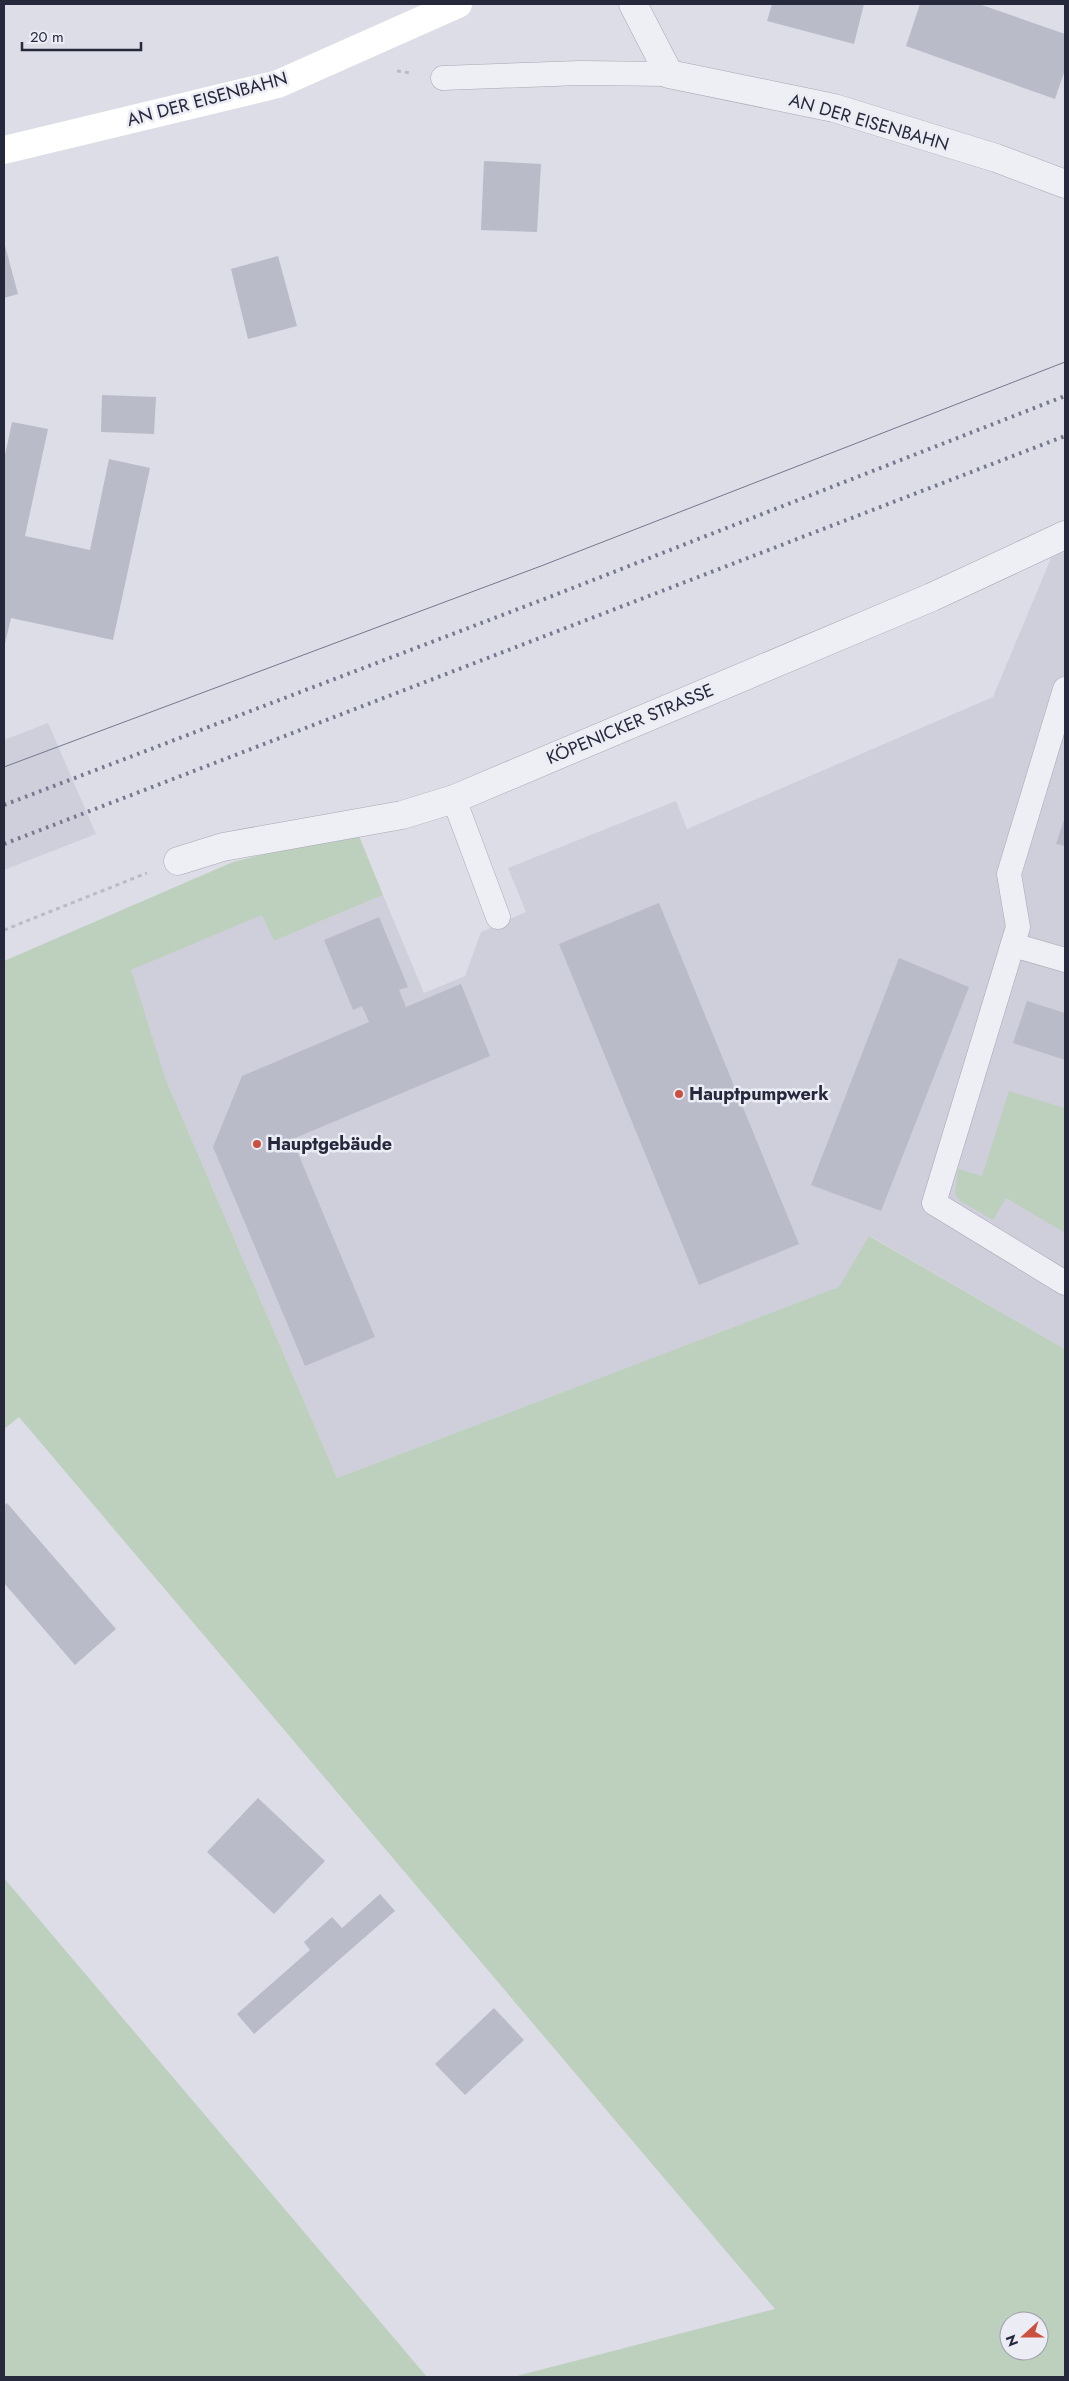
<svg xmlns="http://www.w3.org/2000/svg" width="1069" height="2381" viewBox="0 0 1069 2381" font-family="Jost,sans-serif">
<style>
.built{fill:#cecfdb}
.green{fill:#bdd0bd;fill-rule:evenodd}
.building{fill:#b9bbc9}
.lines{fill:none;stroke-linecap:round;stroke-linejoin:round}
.lane-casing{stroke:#a5a7b3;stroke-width:25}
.street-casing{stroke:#a5a7b3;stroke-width:29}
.path{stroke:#babbc4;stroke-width:3;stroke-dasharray:4 4;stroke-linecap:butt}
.lane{stroke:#eeeff4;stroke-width:24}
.street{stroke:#eeeff4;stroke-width:28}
.secondary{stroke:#fff;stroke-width:28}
.tram{stroke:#75788f;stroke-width:1}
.rail{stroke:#75788f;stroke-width:4;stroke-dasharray:2.5 5;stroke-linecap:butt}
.poi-dot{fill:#cc503f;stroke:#ebecf4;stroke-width:2}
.labels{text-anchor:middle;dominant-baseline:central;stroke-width:5;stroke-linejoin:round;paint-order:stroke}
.street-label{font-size:18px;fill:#26283c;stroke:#ebecf4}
.poi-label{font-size:18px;font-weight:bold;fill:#26283c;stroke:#ebecf4;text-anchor:start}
</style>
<rect width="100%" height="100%" fill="#dcdde6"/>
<g class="built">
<polygon points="1065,552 1065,1349 870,1236 840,1287 337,1478 166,1080 130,970 263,914 274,941 383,895 424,993 465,976 481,932 526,912 508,868 676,801 687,829 993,697 1051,558"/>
<polygon points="48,723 96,834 4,870 4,740"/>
</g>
<g class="green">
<path d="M357,831l26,64 -109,46 -12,-26 -131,55 35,110 171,398 502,-191 30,-51 196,113v1028h-552l262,-68 -756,-892 -15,12v-468l229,-99zM1009,2321h30v30h-30z"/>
<polygon points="1009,1091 1065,1108 1065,1233 1006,1198 993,1220 960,1201 955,1194 958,1169 982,1176"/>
<polygon points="4,1878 427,2377 4,2377"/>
</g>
<g class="building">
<polygon points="772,4 864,4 854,44 767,21"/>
<polygon points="920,4 979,4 1065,34 1065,70 1055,99 906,46"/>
<polygon points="484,161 541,164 537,232 481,230"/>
<polygon points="4,242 18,294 4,298"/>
<polygon points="278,256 297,326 248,339 231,269"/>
<polygon points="102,395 156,397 154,434 101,432"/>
<polygon points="12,422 48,429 25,536 90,550 109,459 150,468 113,640 11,618 4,648 4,460"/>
<polygon points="1065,817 1065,846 1056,844"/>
<polygon points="659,903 799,1244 699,1285 559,944"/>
<polygon points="379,917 408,987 399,990 406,1007 461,984 490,1056 295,1138 301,1141 297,1151 375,1337 305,1366 213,1147 242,1076 369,1022 362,1006 353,1010 324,940"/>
<polygon points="899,958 969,987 881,1211 811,1185"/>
<polygon points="1027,1001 1065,1013 1065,1060 1013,1043"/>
<polygon points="7,1503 116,1629 75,1665 4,1583 4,1506"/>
<polygon points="258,1798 325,1861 274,1914 207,1852"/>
<polygon points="380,1894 395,1911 254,2034 237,2014 310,1950 304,1942 332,1917 342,1928"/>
<polygon points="494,2008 524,2040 465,2095 435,2064"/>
</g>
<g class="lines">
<defs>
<g id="lane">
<polyline points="443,78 580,73 669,74"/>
<polyline points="1065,689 1009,874 1018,927 934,1203 1065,1283"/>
<polyline points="454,799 498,917"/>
<polyline points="1013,945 1065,960"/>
</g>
<g id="street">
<polyline points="633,4 669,74 834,108 996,158 1065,184"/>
<polyline points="178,861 223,847 402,815 454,799 932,597 1065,535"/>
</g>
</defs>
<use href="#lane" class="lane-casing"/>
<use href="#street" class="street-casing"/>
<g class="path">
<polyline points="397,71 411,73"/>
<polyline points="4,930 147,873"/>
</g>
<use href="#lane" class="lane"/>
<use href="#street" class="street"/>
<polyline class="secondary" points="4,150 278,84 458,4"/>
<polyline class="tram" points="4,767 541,566 1065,362"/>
<g class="rail">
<polyline points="4,805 547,598 1065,396"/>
<polyline points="4,844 1065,436"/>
</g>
</g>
<g class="poi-dot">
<circle cx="679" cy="1094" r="5"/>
<circle cx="257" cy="1144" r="5"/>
</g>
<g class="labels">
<g class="street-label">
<text transform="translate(207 99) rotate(-15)">AN DER EISENBAHN</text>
<text transform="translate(869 122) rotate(16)">AN DER EISENBAHN</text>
<text transform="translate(630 724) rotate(-23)">KÖPENICKER STRASSE</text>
</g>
<g class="poi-label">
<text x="689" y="1094">Hauptpumpwerk</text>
<text x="267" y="1144">Hauptgebäude</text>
</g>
</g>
<rect width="1069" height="2381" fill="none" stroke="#26283c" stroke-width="10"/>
<g transform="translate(1024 2336) rotate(249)"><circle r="24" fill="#ebecf4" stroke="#9c9eaa"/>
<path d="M0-4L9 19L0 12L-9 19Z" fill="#cc503f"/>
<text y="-8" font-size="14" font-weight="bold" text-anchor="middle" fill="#26283c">N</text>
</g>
<path d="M22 42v8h119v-8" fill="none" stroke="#26283c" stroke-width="2.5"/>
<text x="30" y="42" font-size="15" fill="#26283c" stroke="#ebecf4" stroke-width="4" paint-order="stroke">20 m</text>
</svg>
